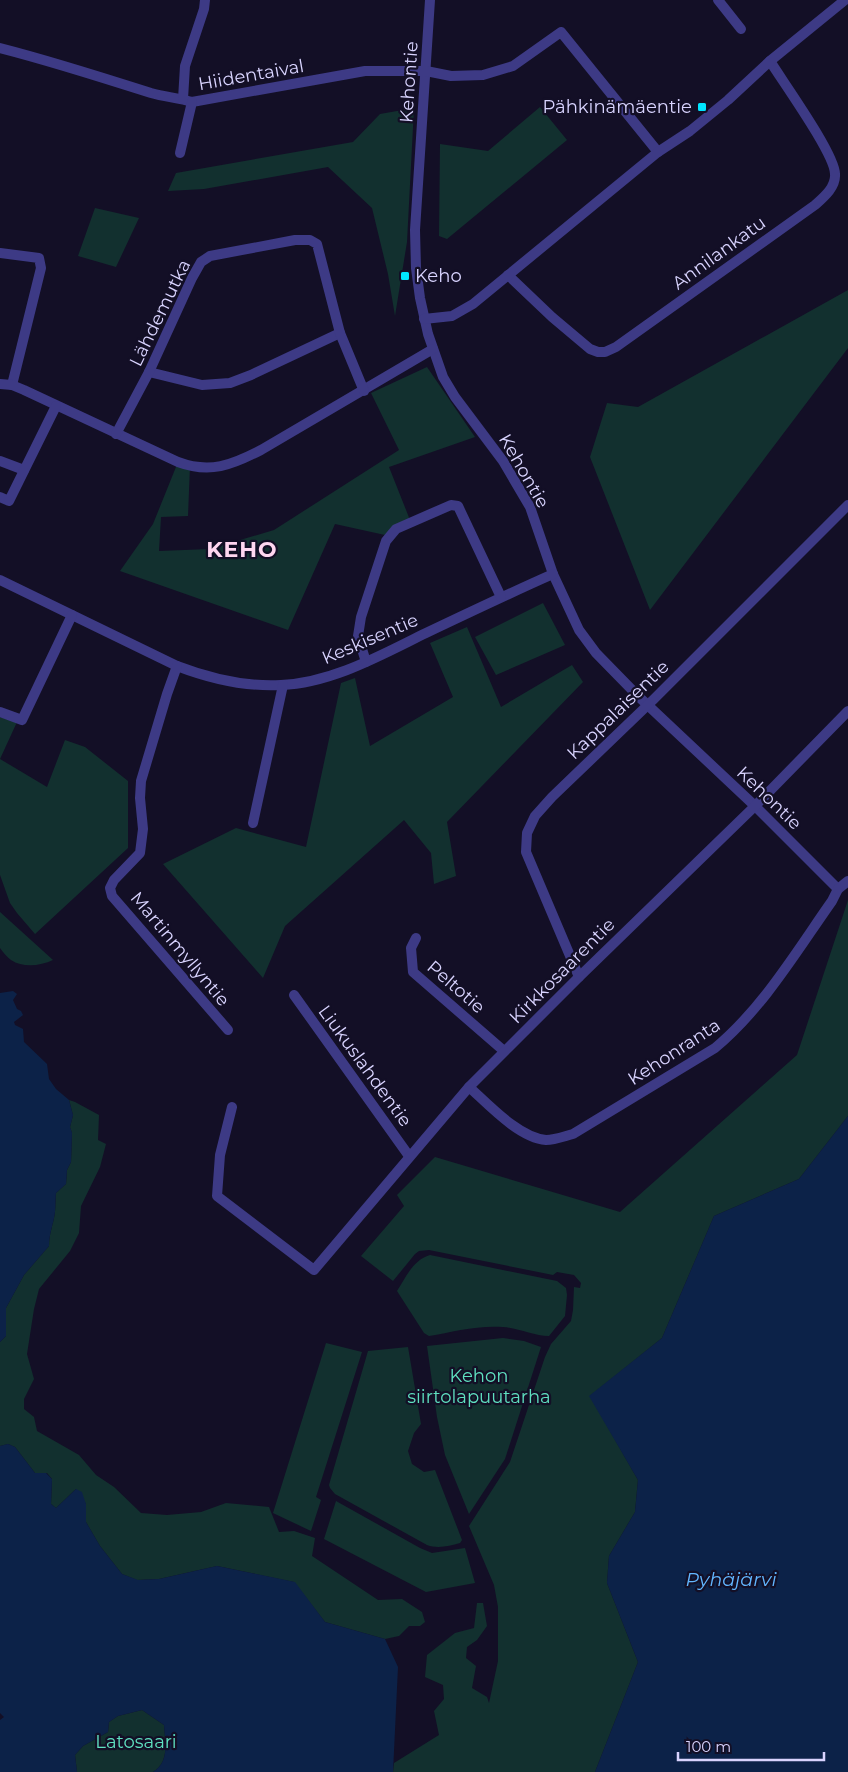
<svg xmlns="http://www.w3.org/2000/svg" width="848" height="1772" viewBox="0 0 848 1772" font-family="Montserrat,sans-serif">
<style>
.green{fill:#12302f}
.water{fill:#0c2248}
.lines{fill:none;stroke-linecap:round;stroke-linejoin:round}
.minor{stroke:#3d3a85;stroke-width:10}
.poi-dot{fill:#00e5ff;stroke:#130f26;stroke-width:2}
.labels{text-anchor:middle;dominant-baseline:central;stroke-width:4.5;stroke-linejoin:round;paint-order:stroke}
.street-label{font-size:18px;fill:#d9d4ff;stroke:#130f26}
.poi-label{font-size:18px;fill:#d9d4ff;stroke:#130f26;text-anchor:end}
.park-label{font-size:18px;fill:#5fe0c0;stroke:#130f26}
.water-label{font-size:19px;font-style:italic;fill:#62b6ff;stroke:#130f26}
.district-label{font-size:22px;font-weight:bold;letter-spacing:1px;fill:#ffd6f0;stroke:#130f26}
</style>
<rect width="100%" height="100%" fill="#130f26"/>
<g class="green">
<polygon points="540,107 567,140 447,239 439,236 440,144 488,151"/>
<polygon points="414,108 407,242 395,316 388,274 372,208 328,167 204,189 168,191 176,173 353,142 380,114"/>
<polygon points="95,208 139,218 116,267 78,256"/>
<polygon points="848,290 848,348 650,610 590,457 607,403 638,407"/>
<polygon points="427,367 475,437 389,467 410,520 385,535 335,524 288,630 120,571 153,524 178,462 190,466 188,516 161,517 159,551 210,549 274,530 399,450 371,393"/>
<polygon points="543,603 565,645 496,675 475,637"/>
<polygon points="467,627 501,707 572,665 583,682 447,822 456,876 434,884 431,853 404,820 285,926 263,978 163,864 236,828 306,847 341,683 355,678 370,746 453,697 430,643"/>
<polygon points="0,717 17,722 0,759 47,787 65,740 85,747 128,781 128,848 35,934 17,913 10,903 0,875"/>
<polygon points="848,900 848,1116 799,1179 714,1216 662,1338 590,1396 638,1480 635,1512 609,1556 607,1583 638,1662 595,1772 393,1772 394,1763 439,1735 434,1711 444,1699 443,1685 425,1677 427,1655 455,1633 474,1628 477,1603 483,1603 487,1626 477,1640 467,1647 466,1658 476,1666 472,1688 487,1697 489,1703 498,1661 498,1607 494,1585 469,1526 510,1462 545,1357 551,1344 571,1321 573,1310 574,1287 580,1288 581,1283 574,1275 557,1272 553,1275 429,1250 419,1251 415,1254 393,1281 361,1256 404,1206 397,1195 435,1157 620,1212 797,1055"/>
<path d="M0,912l53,48c-13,6 -30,8 -42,0 -4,-3 -8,-8 -11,-12z"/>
<path d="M69,1100l6,2 24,13 -1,25 8,4 -6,23 -19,39 -2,27 -9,18 -31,38 -5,20 -7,45 7,25 -10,20v10l10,8 3,14 42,24 17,20 18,12 27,26 26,2 34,-3 25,-9 43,4 10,25 15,-1 21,7 -3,18 66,44 24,-1 20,13 3,10 -5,4h-11l-10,10 -14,3 -60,-17 -31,-40 -77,-16 -58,13 -22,1 -15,-6 -22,-28 -14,-24v-18l-10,-15 -20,19 -5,-4 1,-25 -5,-6h-12l-20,-26 -7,-3 -8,2v-104l6,-6v-28l18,-33 25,-29c0,-10 3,-19 5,-28 2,-8 1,-17 2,-25l10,-9 1,-14 4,-8 1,-29 -2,-6 3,-12z"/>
<path d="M430,1255l127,26 9,7 1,7 -2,21 -16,20c-15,0 -31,-8 -46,-9 -25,-2 -51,5 -74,9l-5,-3 -27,-42c9,-14 16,-31 33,-36z"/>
<polygon points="503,1338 524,1341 541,1347 505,1459 469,1514 445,1455 437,1417 427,1346"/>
<polygon points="326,1343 362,1352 316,1497 321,1500 311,1531 273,1513"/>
<path d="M408,1347l13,77 -7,9 -6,18 4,13 12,8 11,-2 27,70 -2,3c-11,3 -22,6 -33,2l-92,-51 -5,-6 -1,-3 39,-134z"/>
<polygon points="336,1501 420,1548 432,1553 465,1548 475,1583 426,1592 324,1539"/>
<path d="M142,1710l22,15c1,16 6,37 -11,47h-76l-2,-17 8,-9 25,-14 1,-10 9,-6z"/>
</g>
<g class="water">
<path d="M13,991l4,3 -4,6 4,9 4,2 2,4 -9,7 1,3 8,4 1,13 23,22 2,15 7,10 13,11 4,15 -3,12 2,6 -1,29 -4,8 -1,14 -10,9c-1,8 0,17 -2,25 -2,9 -5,18 -5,28l-25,29 -18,33v28l-6,6v-349z"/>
<polygon points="848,1116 848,1772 595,1772 638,1662 607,1583 609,1556 635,1512 638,1480 589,1396 662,1338 714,1216 799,1179"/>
<path d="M8,1444l7,3 20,26h11l6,6 -1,25 5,4 20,-19 6,3 4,12v18l14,24 22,28 16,6 21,-1 58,-13 78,16 30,40 60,17 13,28 -5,105h-240c17,-10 12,-31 11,-47l-22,-15 -24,6 -9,6 -1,10 -25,14 -8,9 2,17h-77v-52l4,-3 -4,-4v-267z"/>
</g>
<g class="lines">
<g class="minor">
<polyline points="430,0 415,230 416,268 420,298 428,334 443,377 455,397 503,461 530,507 553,574 579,630 596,653 638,696 755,806 838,889"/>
<polyline points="718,0 741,29"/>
<path d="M0,48c51,13 101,29 151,45 14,4 28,5 41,9l173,-31h61l25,5 32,-1 30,-9 48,-34 97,120"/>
<polyline points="183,99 185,66 204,9 205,0"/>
<polyline points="180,153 192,102"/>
<polyline points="0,253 39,258 41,268 12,385"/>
<path d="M508,275l44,42 38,32 8,3h7l11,-5 199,-142c9,-8 21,-18 20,-31 0,-20 -52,-92 -65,-113"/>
<polyline points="424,319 452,316 473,304 658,152 690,131 728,100 770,61 845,0"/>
<polyline points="149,372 202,385 230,383 251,375 340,333"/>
<path d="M0,384l12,1 12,5 154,72c32,12 54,3 83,-12l172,-101"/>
<polyline points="116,434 149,372 192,278 201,262 210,256 295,240 310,240 317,244 340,333 364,391"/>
<polyline points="0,461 24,470"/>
<polyline points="0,497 9,501 56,406"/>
<path d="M0,580l177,86c34,13 68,21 104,19 51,-2 100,-30 145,-52 42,-20 84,-40 127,-59"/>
<polyline points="366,662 358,636 361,617 386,541 396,529 451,505 458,506 501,597"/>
<polyline points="177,666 167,694 141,781 140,798 143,829 140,853 114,880 110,888 112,896 228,1030"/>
<polyline points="0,712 22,720 72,615"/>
<polyline points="253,823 283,685"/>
<polyline points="416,938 411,948 413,972 504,1051"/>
<polyline points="579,977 526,852 527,833 535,816 552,797 654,699 848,505"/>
<polyline points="294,995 409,1156"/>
<path d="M469,1087c19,17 50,51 77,53 9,0 19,-4 27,-6l142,-86c48,-40 81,-96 117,-147l6,-12 10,-8"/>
<polyline points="232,1107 220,1155 217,1196 314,1270 469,1087 579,977 755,806 848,711"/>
</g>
</g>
<g class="poi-dot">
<rect x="697" y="102" width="10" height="10" rx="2.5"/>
<rect x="400" y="271" width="10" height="10" rx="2.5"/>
</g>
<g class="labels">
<g class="street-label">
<text transform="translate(251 75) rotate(-10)">Hiidentaival</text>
<text transform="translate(409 82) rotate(-86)">Kehontie</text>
<text transform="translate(719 253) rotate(-36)">Annilankatu</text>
<text transform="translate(160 313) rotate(-64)">Lähdemutka</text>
<text transform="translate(524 471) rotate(60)">Kehontie</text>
<text transform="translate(370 639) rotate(-23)">Keskisentie</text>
<text transform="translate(618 710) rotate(-44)">Kappalaisentie</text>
<text transform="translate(769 798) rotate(44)">Kehontie</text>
<text transform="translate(180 949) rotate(50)">Martinmyllyntie</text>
<text transform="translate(562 971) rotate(-45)">Kirkkosaarentie</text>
<text transform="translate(456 987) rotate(41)">Peltotie</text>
<text transform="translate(674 1052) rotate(-33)">Kehonranta</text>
<text transform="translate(365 1066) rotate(54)">Liukuslahdentie</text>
</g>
<g class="poi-label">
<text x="692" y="107">Pähkinämäentie</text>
<text x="415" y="276" text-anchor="start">Keho</text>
</g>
<g class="park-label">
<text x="479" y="1376">Kehon<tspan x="479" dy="21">siirtolapuutarha</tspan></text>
<text x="136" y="1742">Latosaari</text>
</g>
<g class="water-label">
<text x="731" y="1579">Pyhäjärvi</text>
</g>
<g class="district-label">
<text x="242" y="549">KEHO</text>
</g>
</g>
<path d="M678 1752v8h146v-8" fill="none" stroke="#d9d4ff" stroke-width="2.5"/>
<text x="686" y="1752" font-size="15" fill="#d9d4ff" stroke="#130f26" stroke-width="4" paint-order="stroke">100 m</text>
</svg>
